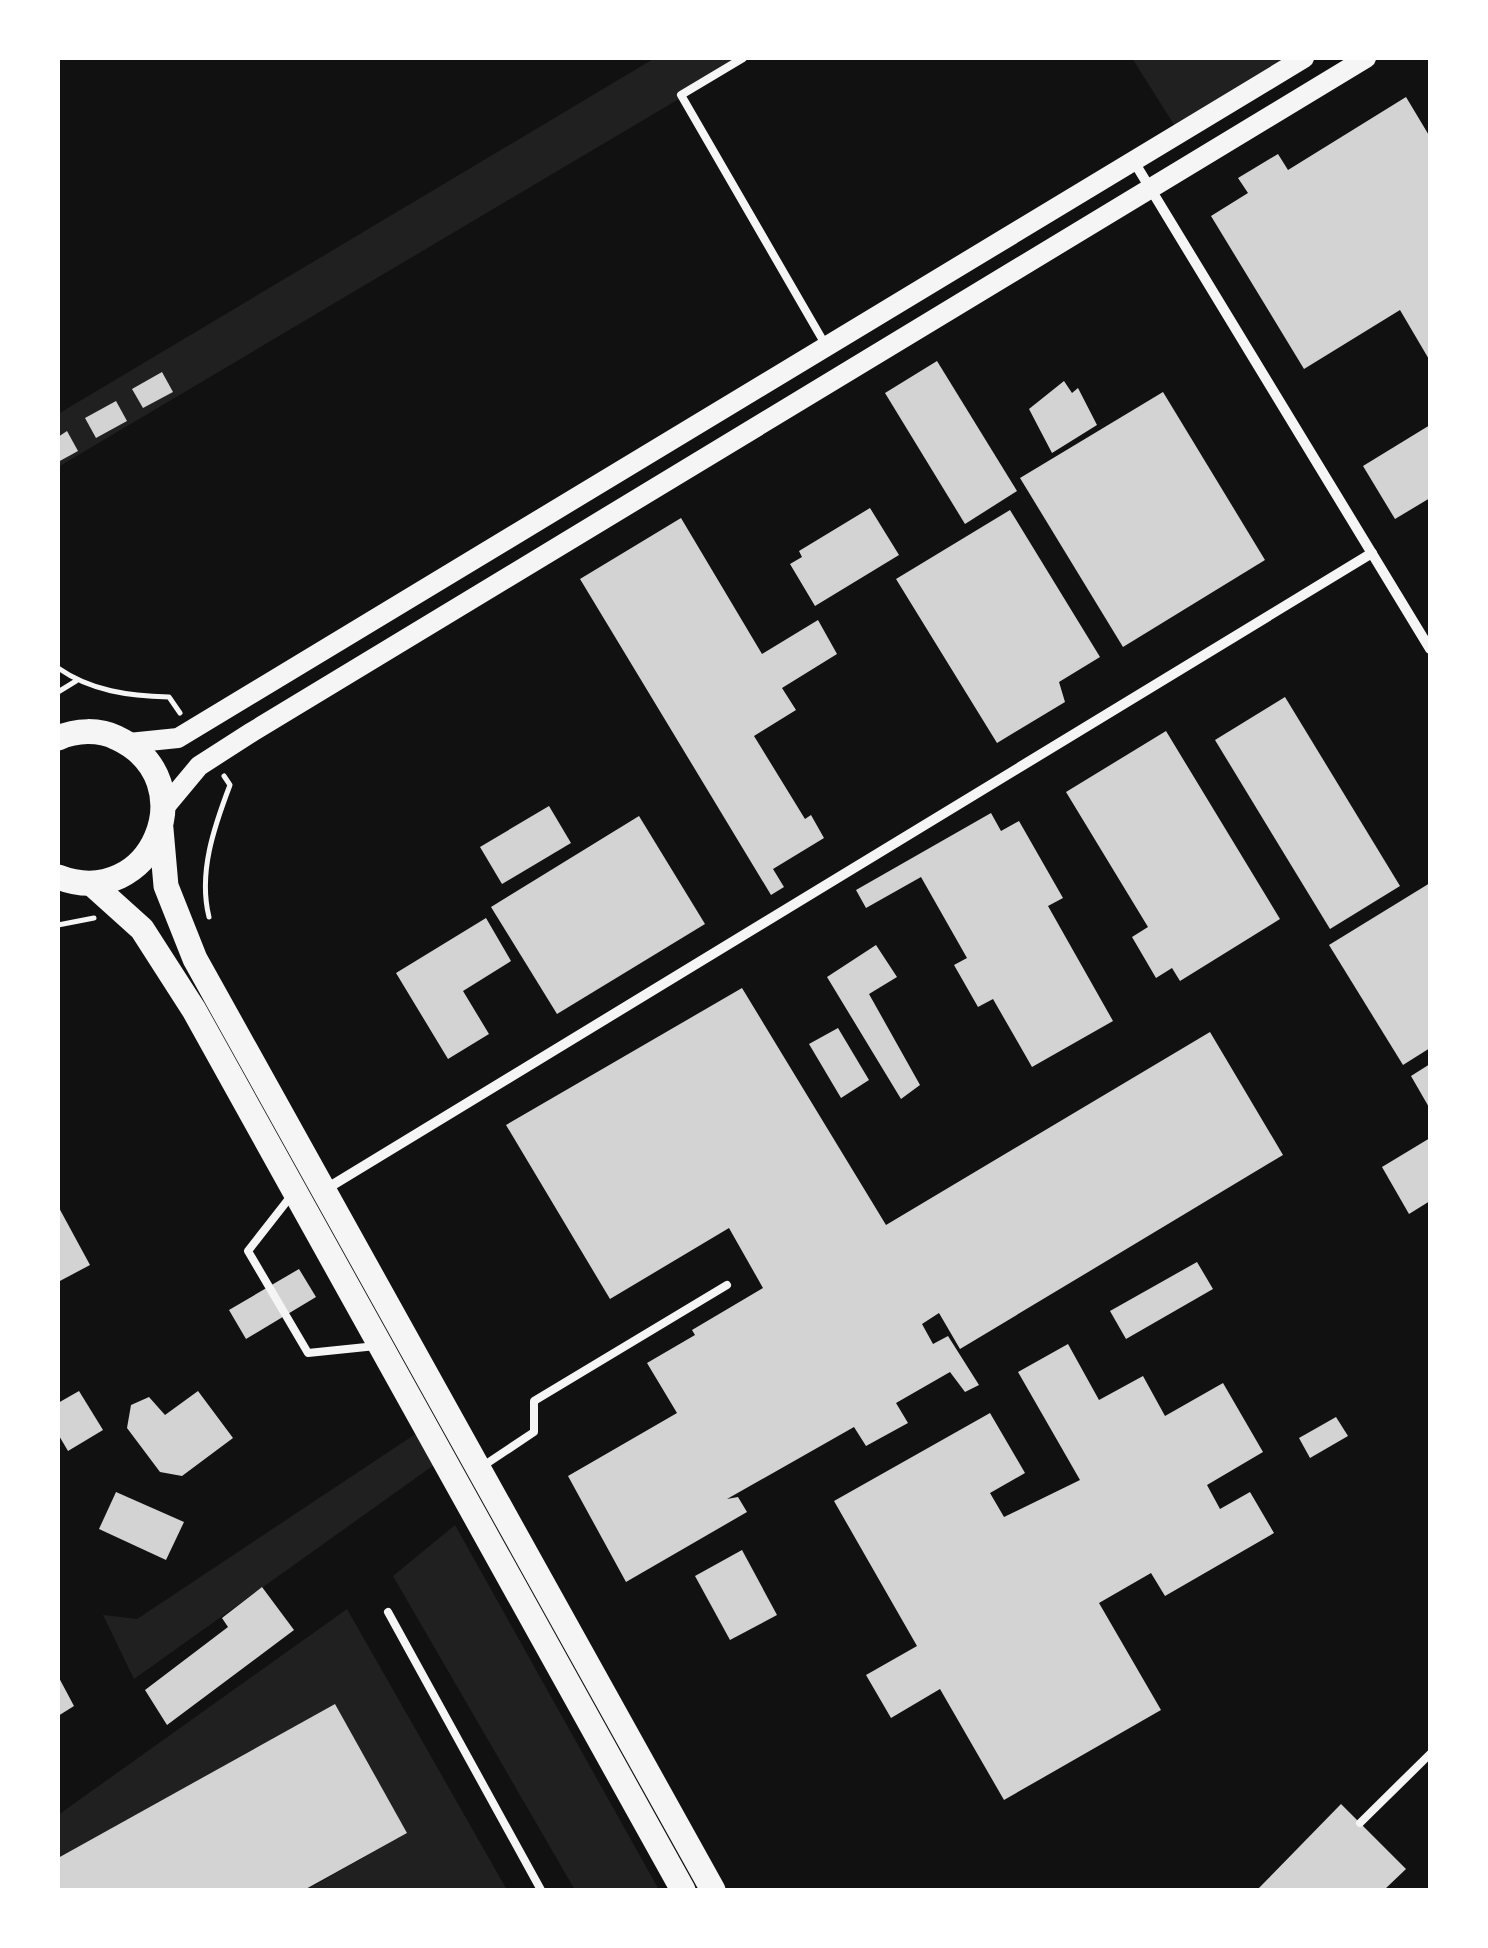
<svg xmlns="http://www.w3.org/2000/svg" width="1488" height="1948" viewBox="0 0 1488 1948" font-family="'Public Sans',sans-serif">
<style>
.green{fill:#202020}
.building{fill:#d3d3d3}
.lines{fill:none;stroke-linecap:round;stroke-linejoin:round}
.path{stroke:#f5f5f5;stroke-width:5}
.service{stroke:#f5f5f5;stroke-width:8}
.minor{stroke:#f5f5f5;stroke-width:10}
.secondary{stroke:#f5f5f5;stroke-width:20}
.primary{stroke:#f5f5f5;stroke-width:25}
</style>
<rect width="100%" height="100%" fill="#111"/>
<g class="green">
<polygon points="655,58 748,58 58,467 58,414"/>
<polygon points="1132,58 1299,58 1178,131"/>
<polygon points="417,1433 434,1465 134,1679 103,1615 137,1619"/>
<polygon points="455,1525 659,1890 575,1890 393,1576"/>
<polygon points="347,1609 507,1890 306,1890 407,1833 335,1704 58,1858 58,1815"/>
</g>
<g class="building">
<polygon points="1406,97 1430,137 1430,361 1400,310 1304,369 1211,216 1248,193 1238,178 1278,154 1288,170"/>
<polygon points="937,361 1017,491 965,524 885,393"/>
<polygon points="162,372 173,392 143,408 132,389"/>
<polygon points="1064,381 1072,393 1078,388 1097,425 1052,453 1029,409"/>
<polygon points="1163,392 1265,560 1123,647 1020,478"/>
<polygon points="116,401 127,421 96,438 85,418"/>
<polygon points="1430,425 1430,498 1395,519 1363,466"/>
<polygon points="67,431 78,451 58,462 58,437"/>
<polygon points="870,508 899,555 815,606 790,564 802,557 799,551"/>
<polygon points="1010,510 1100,657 1059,682 1065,702 997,743 896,579"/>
<polygon points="681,518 762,654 818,620 837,654 782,688 796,710 754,736 805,819 811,815 824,838 773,869 784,887 771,895 580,579"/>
<polygon points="1285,697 1400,886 1330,929 1215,740"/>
<polygon points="1166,731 1280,919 1180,981 1172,968 1156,978 1132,937 1148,927 1066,792"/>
<polygon points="549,806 571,843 502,884 480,847"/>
<polygon points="991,813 1001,831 1019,821 1063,898 1048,906 1113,1021 1032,1067 993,999 978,1007 954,965 967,958 921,877 866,908 856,890"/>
<polygon points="639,816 705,924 557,1014 491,907"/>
<polygon points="1430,883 1430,1048 1403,1065 1329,945"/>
<polygon points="486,918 511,961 463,991 489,1034 448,1059 396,973"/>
<polygon points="876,945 897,977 869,994 920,1085 901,1099 827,977"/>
<polygon points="742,988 886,1225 1210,1032 1283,1155 960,1349 939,1313 922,1324 933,1344 948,1336 979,1385 965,1392 950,1372 896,1403 908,1423 866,1446 854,1427 727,1499 738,1497 747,1512 626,1582 568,1476 677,1413 647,1363 695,1335 692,1330 763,1288 729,1228 610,1299 506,1125"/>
<polygon points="838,1028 869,1080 841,1098 809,1044"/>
<polygon points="1430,1064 1430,1109 1411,1076"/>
<polygon points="1430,1138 1430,1201 1409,1214 1382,1167"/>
<polygon points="58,1206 90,1265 58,1282"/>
<polygon points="1197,1262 1213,1289 1126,1339 1110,1311"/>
<polygon points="299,1269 316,1297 246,1339 229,1310"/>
<polygon points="1068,1344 1099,1400 1143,1376 1165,1416 1223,1383 1263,1452 1207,1485 1220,1509 1250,1492 1274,1533 1165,1596 1151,1573 1099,1603 1161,1710 1004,1800 940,1689 891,1718 866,1675 917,1646 834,1501 990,1413 1025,1473 990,1493 1004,1517 1080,1480 1018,1372"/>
<polygon points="79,1391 103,1430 68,1451 58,1434 58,1403"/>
<polygon points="198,1391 233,1438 182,1476 160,1472 127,1428 131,1405 149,1397 165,1415"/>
<polygon points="1336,1417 1348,1436 1310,1458 1299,1438"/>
<polygon points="116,1492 184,1522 166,1560 99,1529"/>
<polygon points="742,1550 777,1615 730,1640 695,1576"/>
<polygon points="262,1587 294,1630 167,1725 145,1690 228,1627 222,1618"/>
<polygon points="58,1676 74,1706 58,1716"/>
<polygon points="335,1704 407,1833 304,1890 58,1890 58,1858"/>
<polygon points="1341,1804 1406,1869 1384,1890 1257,1890"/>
</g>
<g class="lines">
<g class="path">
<path d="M58,668c33,23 71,28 111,29l11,16"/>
<polyline points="58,692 76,681"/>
<path d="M209,917c-11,-44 5,-90 21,-132l-6,-9"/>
<polyline points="58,925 94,918"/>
</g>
<g class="service">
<polyline points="743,58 681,95 825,344"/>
<polyline points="291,1196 248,1251 308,1353 376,1346"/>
<polyline points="483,1466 534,1432 534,1401 727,1285"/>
<polyline points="388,1612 541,1890"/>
<polyline points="1360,1823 1430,1754"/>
</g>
<g class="minor">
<polyline points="1133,160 1430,649"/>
<polyline points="326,1189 1372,553"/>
</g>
<g class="secondary">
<polyline points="129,743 178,738 1304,58"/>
<polyline points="164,808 199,766 252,732 1366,58"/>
</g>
<g class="primary">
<path d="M58,738c18,-8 41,-9 59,0 90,42 35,175 -59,139"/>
<polyline points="161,829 166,886 195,959 713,1890"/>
<polyline points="92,884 142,929 194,1010 683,1890"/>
</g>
</g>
<rect width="1488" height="1948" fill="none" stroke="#ffffff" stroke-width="120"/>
</svg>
